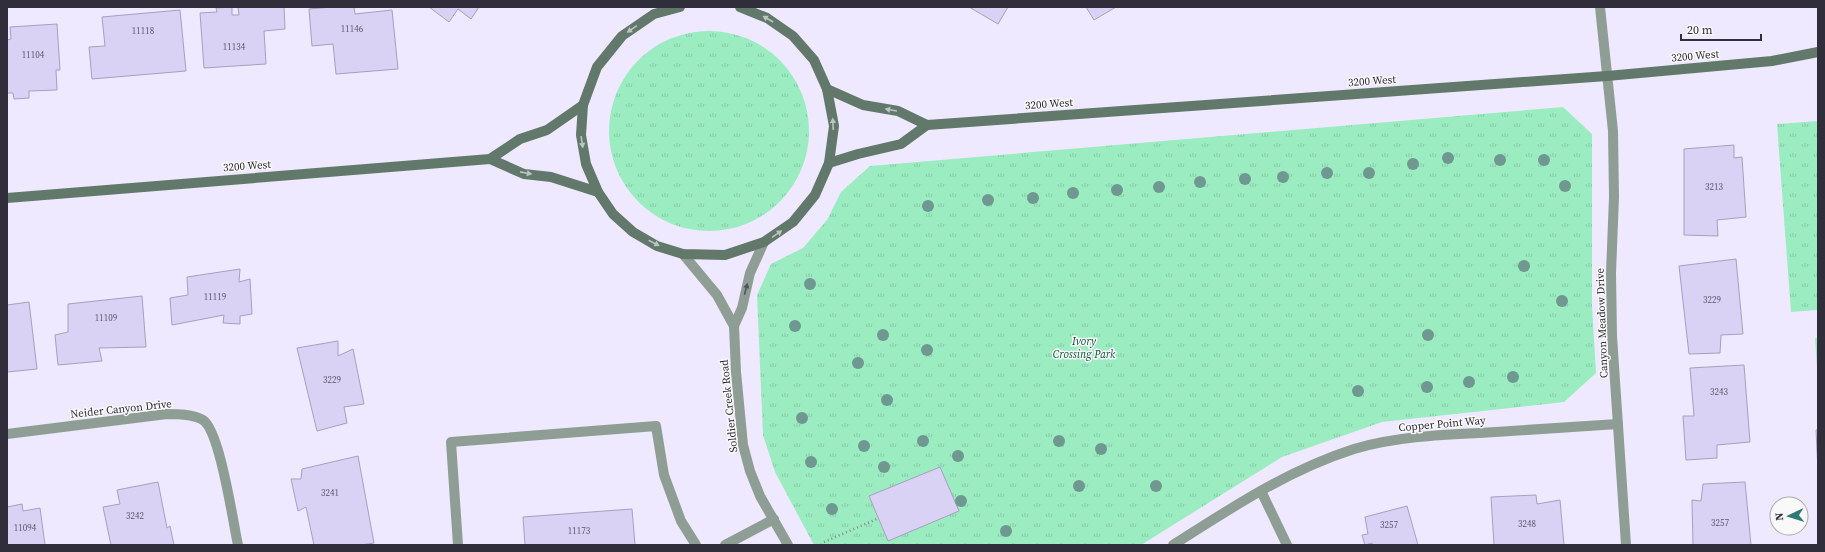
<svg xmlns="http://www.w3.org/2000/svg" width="1825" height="552" viewBox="0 0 1825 552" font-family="'Source Serif 4',serif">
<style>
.grass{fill:url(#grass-tufts)}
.pitch{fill:#9becc1}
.building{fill:#dad2f5;stroke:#a79fc1}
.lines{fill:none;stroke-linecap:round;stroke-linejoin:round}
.path{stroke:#888494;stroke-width:2.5;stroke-dasharray:1 3;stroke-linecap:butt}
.lane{stroke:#8e9e95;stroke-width:10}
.street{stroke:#8e9e95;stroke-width:10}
.secondary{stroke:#61786b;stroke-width:10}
.tree{fill:#6f9891}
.oneway{fill:#bcc5c0}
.oneway2{fill:#52555a}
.labels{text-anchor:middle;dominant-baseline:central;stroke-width:3;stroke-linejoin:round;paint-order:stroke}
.number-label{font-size:9px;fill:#5b576a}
.street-label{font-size:11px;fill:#312e3b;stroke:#f9f9f9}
.park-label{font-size:11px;font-style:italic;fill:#075638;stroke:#f9f9f9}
</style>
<defs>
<pattern id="grass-tufts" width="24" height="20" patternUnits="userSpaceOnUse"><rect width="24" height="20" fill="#9becc1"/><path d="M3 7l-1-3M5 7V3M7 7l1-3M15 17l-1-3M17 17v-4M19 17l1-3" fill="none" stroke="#86cba7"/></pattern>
</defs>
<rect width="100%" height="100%" fill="#eee9fe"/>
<g class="grass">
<circle cx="709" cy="131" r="100"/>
<polygon points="1563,107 1592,134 1592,306 1596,373 1564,402 1382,422 1282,457 1141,545 814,545 775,472 763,435 757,295 771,264 803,248 827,220 841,192 870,166"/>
<polygon points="1818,121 1818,310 1791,312 1777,124"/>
</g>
<polygon class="pitch" points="1815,338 1818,338 1818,368 1817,368"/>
<g class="building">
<polygon points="232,7 232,15 239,15 238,7 284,7 285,29 264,31 266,64 204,68 200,13 217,12 216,8"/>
<polygon points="332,7 354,7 355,14 392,10 398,69 336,74 333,44 312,46 309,9"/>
<polygon points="429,7 479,7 471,19 458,9 449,22"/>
<polygon points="969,7 1008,7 998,24"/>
<polygon points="1086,7 1116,7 1094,20"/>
<polygon points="180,10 186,71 92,79 89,47 105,46 102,17"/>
<polygon points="57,24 60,70 56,70 57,90 29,91 29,98 14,99 13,93 7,93 7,40 11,39 10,27"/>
<polygon points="1734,145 1734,158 1742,157 1746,217 1717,220 1718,236 1684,235 1684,149"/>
<polygon points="1736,259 1743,334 1721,335 1720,353 1689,354 1679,266"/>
<polygon points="240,269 239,282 250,279 252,314 240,316 240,324 223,323 224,315 172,325 170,298 188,295 187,277"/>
<polygon points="142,296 146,347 99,348 102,361 58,365 55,335 68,332 68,304"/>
<polygon points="29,302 37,369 7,372 7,305"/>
<polygon points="338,341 338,356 353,349 364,404 344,407 347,423 317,431 297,348"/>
<polygon points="1744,365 1750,442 1717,445 1717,458 1686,460 1683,416 1694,416 1690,368"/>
<polygon points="1818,429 1818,471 1816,430"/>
<polygon points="358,456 374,543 361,545 314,545 306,507 298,511 291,479 301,479 302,469"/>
<polygon points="940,467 959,511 888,541 869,496"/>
<polygon points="158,482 167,528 170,526 174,545 111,545 103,507 120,504 117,490"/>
<polygon points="1745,482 1751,545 1693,545 1692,500 1701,501 1703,484"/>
<polygon points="1536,495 1537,504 1560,500 1564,545 1494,545 1491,497"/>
<polygon points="22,504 23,511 40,508 45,545 7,545 7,507"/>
<polygon points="1407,506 1418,545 1373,545 1372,543 1365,545 1362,535 1368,534 1365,517"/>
<polygon points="632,509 635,545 525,545 523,517"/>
</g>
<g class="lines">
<polyline class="path" points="824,542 879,518"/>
<g class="lane">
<polyline points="458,545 451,442 656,426 664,475 681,521 696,545"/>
<polyline points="725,545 774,519"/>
</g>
<g class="street">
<polyline points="1600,7 1613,131 1614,197 1611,273 1612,336 1626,545"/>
<polyline points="764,242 750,273 742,308 734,326 736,372 743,445 750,471 760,496 788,545"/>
<polyline points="683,254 717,295 734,326"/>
<path d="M7,434l160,-20c10,0 26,0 36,6 17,11 30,102 35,125"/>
<polyline points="1261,491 1287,545"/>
<path d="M1173,545c58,-37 115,-75 181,-96 40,-12 84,-14 126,-16 46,-3 92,-6 138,-9"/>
</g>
<g class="secondary">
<polyline points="680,7 654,14 622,36 597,67 583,105 581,135 586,164 598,192 613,214 633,232 657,246 683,254 725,255 764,242 793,222 815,195 829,163 834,126 827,89 814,60 793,36 767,18 740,7"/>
<polyline points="827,89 863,105 898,111 927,125 1607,76 1772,61 1818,52"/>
<polyline points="490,159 524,174 551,177 598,192"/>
<polyline points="829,163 858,154 901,144 927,125"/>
<polyline points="7,198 490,159 520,139 547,130 583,105"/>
</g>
</g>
<g class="tree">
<circle cx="1448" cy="158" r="6"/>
<circle cx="1500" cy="160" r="6"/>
<circle cx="1544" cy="160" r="6"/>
<circle cx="1413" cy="164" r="6"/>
<circle cx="1327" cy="173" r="6"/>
<circle cx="1369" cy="173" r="6"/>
<circle cx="1283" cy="177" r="6"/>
<circle cx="1245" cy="179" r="6"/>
<circle cx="1200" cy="182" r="6"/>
<circle cx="1565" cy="186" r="6"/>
<circle cx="1159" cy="187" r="6"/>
<circle cx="1117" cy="190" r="6"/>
<circle cx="1073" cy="193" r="6"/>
<circle cx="1033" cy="198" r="6"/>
<circle cx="988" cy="200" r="6"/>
<circle cx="928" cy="206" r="6"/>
<circle cx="1524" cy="266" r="6"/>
<circle cx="810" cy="284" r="6"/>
<circle cx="1562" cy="301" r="6"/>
<circle cx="795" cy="326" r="6"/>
<circle cx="883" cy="335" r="6"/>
<circle cx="1428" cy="335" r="6"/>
<circle cx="927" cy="350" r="6"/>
<circle cx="858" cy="363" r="6"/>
<circle cx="1513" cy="377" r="6"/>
<circle cx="1469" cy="382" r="6"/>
<circle cx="1427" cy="387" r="6"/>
<circle cx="1358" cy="391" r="6"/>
<circle cx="887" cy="400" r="6"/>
<circle cx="802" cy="418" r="6"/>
<circle cx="923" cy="441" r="6"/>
<circle cx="1059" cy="441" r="6"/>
<circle cx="864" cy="446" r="6"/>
<circle cx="1101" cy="449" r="6"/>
<circle cx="958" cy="456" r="6"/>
<circle cx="811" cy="462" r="6"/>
<circle cx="884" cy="467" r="6"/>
<circle cx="1079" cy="486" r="6"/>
<circle cx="1156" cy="486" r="6"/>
<circle cx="961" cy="501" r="6"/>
<circle cx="832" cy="509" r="6"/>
<circle cx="1006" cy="531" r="6"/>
</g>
<defs><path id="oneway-solid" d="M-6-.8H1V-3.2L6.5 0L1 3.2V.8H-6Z"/></defs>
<g class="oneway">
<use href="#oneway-solid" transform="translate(768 19) rotate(-150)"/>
<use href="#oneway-solid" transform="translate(632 29) rotate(146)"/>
<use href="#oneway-solid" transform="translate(891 110) rotate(-170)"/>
<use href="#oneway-solid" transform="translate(833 124) rotate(-93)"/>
<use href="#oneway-solid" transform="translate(582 142) rotate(81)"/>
<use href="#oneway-solid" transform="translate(526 173) rotate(11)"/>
<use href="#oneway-solid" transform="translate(777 234) rotate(-35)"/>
<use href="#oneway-solid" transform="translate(654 243) rotate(27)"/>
</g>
<use class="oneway2" href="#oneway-solid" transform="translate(746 289) rotate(-75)"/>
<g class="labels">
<g class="number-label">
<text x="352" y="29">11146</text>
<text x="143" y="31">11118</text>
<text x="234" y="47">11134</text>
<text x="33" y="55">11104</text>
<text x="1714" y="187">3213</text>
<text x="215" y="297">11119</text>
<text x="1712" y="300">3229</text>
<text x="106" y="318">11109</text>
<text x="332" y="380">3229</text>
<text x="1719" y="392">3243</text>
<text x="330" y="493">3241</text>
<text x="135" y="516">3242</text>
<text x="1720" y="523">3257</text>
<text x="1527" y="524">3248</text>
<text x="1389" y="525">3257</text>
<text x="25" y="528">11094</text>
<text x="579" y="531">11173</text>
</g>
<g class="street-label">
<text transform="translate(1695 56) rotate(-5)">3200 West</text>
<text transform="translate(1372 81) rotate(-4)">3200 West</text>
<text transform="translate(1049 104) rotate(-4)">3200 West</text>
<text transform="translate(247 166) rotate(-4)">3200 West</text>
<text transform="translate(1602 323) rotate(-92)">Canyon Meadow Drive</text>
<text transform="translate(729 406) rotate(-96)">Soldier Creek Road</text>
<text transform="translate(121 409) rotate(-6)">Neider Canyon Drive</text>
<text transform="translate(1442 424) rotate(-5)">Copper Point Way</text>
</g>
<g class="park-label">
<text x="1084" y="341">Ivory<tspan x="1084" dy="13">Crossing Park</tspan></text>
</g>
</g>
<rect width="1825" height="552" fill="none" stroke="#312e3b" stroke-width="16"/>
<g transform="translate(1789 516) rotate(266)"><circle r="19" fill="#f9f9f9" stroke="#a9a8ad"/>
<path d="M0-3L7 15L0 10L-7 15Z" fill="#2e7876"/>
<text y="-6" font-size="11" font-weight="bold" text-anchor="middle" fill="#312e3b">N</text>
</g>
<path d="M1681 34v6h80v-6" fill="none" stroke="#312e3b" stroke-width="2"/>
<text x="1687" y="34" font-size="12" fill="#312e3b" stroke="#f9f9f9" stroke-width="3" paint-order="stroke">20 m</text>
</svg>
